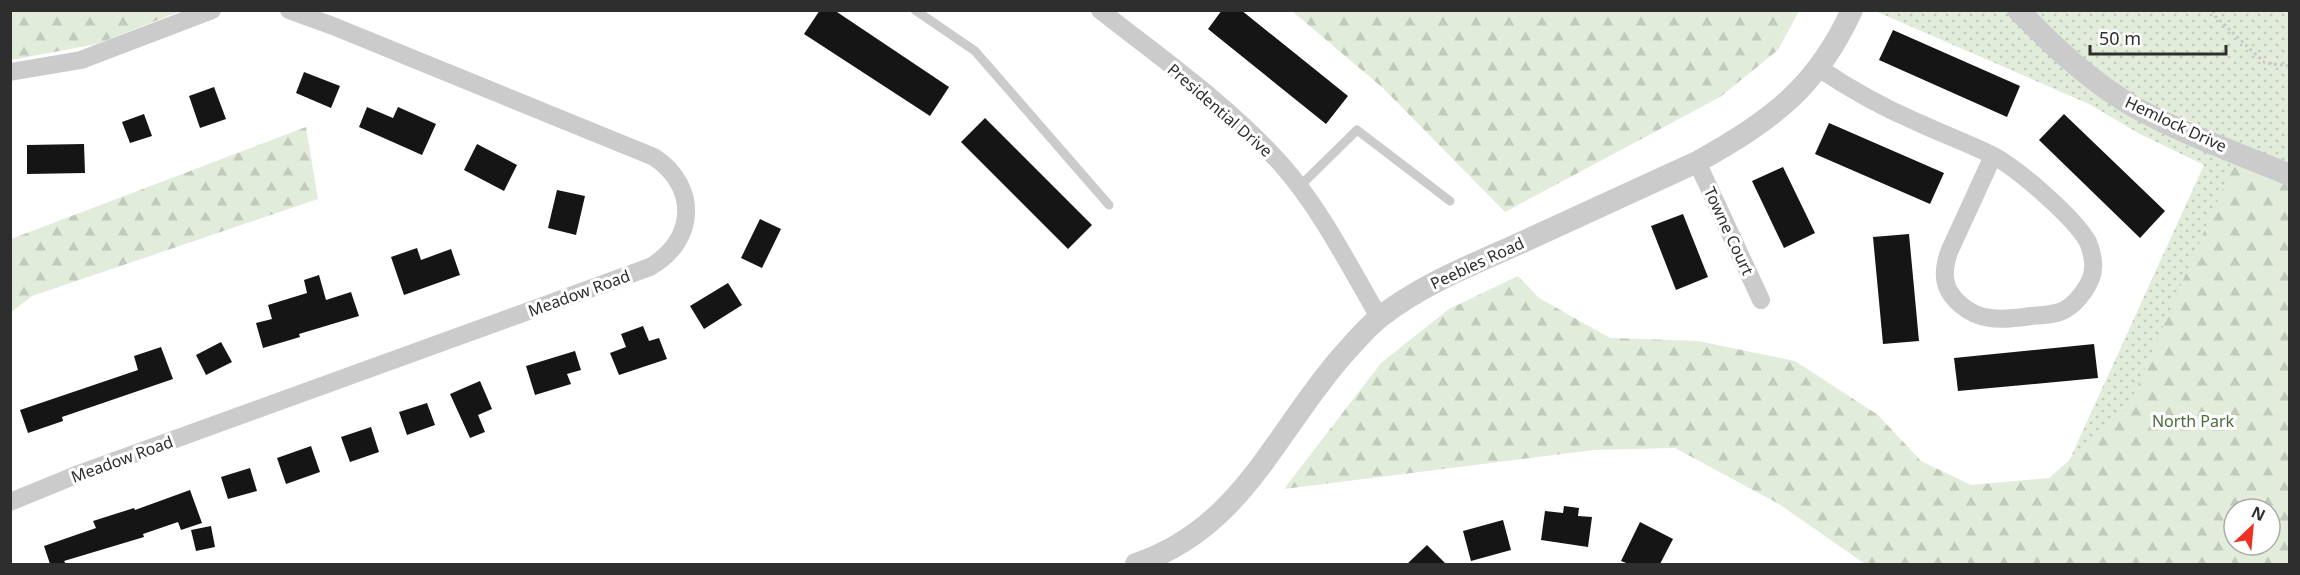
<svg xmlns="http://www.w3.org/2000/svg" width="2300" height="575" viewBox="0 0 2300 575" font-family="'Noto Sans',sans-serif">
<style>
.green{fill:url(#green-dots);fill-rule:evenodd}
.forest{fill:url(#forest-firs);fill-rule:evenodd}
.building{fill:#151515}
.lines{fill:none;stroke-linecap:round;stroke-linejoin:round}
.path{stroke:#cbcbcb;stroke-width:3;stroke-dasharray:3 3;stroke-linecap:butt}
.service{stroke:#cbcbcb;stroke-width:9}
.minor{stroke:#cbcbcb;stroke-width:18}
.tertiary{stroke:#cbcbcb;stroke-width:22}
.labels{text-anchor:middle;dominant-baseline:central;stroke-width:6;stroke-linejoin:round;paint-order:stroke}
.street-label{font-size:16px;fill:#2e2e2e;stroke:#fff}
.park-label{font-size:16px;fill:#4a6c39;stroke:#fff}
</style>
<defs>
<pattern id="green-dots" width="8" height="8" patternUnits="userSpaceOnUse" patternTransform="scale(1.5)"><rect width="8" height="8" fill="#e2ecda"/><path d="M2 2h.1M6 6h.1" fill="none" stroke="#c2cbbb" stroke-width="1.8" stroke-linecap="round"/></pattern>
<pattern id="forest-firs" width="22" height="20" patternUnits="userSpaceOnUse" patternTransform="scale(1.5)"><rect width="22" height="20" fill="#e2ecda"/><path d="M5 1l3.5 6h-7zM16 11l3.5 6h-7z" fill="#c2cbbb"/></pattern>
</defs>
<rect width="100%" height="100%" fill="#fff"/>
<path class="green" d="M1875,11h414v553h-267l182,-399 -64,-31 -51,-30zM2234,509h36v36h-36z"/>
<g class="forest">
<polygon points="11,10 181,10 181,11 97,44 11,60"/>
<polygon points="1292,11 1799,11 1778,50 1720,97 1505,212 1384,89"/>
<polygon points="306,127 318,199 32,296 11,312 11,239"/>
<path d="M2238,153l51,22v389h-424l-86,-60 -104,-56 -82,2 -309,39 97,-126 68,-54 69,-33 21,22 71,40 88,3 97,20 83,54 43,46 50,24 78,-7 78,-68zM2234,509h36v36h-36z"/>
</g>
<g class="building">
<polygon points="820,10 834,10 949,87 930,116 804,34"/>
<polygon points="1222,10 1241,10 1348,96 1326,124 1208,29"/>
<polygon points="1893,30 2020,86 2007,117 1879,60"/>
<polygon points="304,72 340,86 331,108 296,93"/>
<polygon points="214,87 226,119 200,128 189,96"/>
<polygon points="367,107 393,118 398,107 436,124 422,155 359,127"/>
<polygon points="144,114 152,136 130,143 122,122"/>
<polygon points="2064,114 2165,211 2140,238 2039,140"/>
<polygon points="985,118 1092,225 1068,249 961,142"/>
<polygon points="1829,123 1944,173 1930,204 1815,154"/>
<polygon points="84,144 85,173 27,174 27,145"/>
<polygon points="477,144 517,165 504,191 464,170"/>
<polygon points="1783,167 1815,233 1784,248 1752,181"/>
<polygon points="557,190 585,196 576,235 548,228"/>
<polygon points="1683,214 1708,277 1676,290 1651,226"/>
<polygon points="760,219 781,229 762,268 741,258"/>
<polygon points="1909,234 1919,341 1883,344 1873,237"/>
<polygon points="417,248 421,260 451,249 460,275 404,295 391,257"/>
<polygon points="319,275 326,300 351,292 359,316 299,334 300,337 263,348 256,323 272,319 268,305 307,293 304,280"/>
<polygon points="728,283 742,305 704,329 690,306"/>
<polygon points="643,326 649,341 659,338 667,359 619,375 610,353 626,347 621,334"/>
<polygon points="221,342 232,362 206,375 196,355"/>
<polygon points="2094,344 2098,378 1958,391 1954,358"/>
<polygon points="161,347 173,379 62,417 63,421 28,433 20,410 138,370 134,356"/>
<polygon points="575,351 581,370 567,374 571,384 535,395 526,366"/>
<polygon points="480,381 492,409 478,415 485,432 470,438 450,394"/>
<polygon points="427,403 435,425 407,435 399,412"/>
<polygon points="371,427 379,452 350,462 341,437"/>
<polygon points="311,446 320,472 286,484 277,458"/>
<polygon points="250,468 257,491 228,499 221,477"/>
<polygon points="190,490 202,523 181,530 178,522 143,534 144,537 64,561 66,564 50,564 44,546 96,528 93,521 134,508 135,510"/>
<polygon points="1564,506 1579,508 1578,516 1592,517 1588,547 1541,540 1545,511 1563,513"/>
<polygon points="1503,520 1511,550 1471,561 1463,531"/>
<polygon points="1640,522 1673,539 1660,564 1629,564 1621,561"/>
<polygon points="211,526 215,547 196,551 191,530"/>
<polygon points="1427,545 1446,564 1407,564"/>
</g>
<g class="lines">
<polyline class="path" points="2213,10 2215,16 2265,63 2290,66"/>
<g class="service">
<polyline points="915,10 975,51 1109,205"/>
<polyline points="1299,187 1357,130 1450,201"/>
</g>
<g class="minor">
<path d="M1100,10c62,49 128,95 181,154 40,45 68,102 98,153"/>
<path d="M1819,68c32,22 65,40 100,55 24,11 51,21 75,33 25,14 80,61 94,86 3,7 6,19 5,26 0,14 -15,34 -27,41 -9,6 -24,6 -35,7 -13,2 -28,4 -41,2 -19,-2 -43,-19 -45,-40 -1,-9 1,-17 4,-26l44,-96"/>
<polyline points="10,72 81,60 212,10"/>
<polyline points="1697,162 1761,300"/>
<path d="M10,502l66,-27 574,-208c47,-27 48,-81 4,-110l-321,-131 -44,-16"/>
</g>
<g class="tertiary">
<path d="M2018,10c36,37 75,74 120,99 48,26 101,45 152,66"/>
<path d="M1136,564c106,-36 138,-130 206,-208 12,-13 24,-28 38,-39 41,-32 89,-51 136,-72 60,-28 121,-55 181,-83 73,-41 119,-73 155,-152"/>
</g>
</g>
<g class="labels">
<g class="street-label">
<text transform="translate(1220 110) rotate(41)">Presidential Drive</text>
<text transform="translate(2176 124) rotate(25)">Hemlock Drive</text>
<text transform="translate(1729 231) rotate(65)">Towne Court</text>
<text transform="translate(1477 263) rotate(-25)">Peebles Road</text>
<text transform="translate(579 293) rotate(-20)">Meadow Road</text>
<text transform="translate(122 459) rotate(-20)">Meadow Road</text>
</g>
<g class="park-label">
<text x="2193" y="421">North Park</text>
</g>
</g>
<rect width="2300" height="575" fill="none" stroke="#2e2e2e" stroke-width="24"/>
<g transform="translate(2252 527) rotate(26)"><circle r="28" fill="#ffffff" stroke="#ababab" stroke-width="1.5"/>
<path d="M0-4.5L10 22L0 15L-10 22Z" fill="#f03025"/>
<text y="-9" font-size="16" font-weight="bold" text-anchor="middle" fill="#2e2e2e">N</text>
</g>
<path d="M2090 45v9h136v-9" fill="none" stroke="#2e2e2e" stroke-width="3"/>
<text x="2099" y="45" font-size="18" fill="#2e2e2e" stroke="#ffffff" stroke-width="4.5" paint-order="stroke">50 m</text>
</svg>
